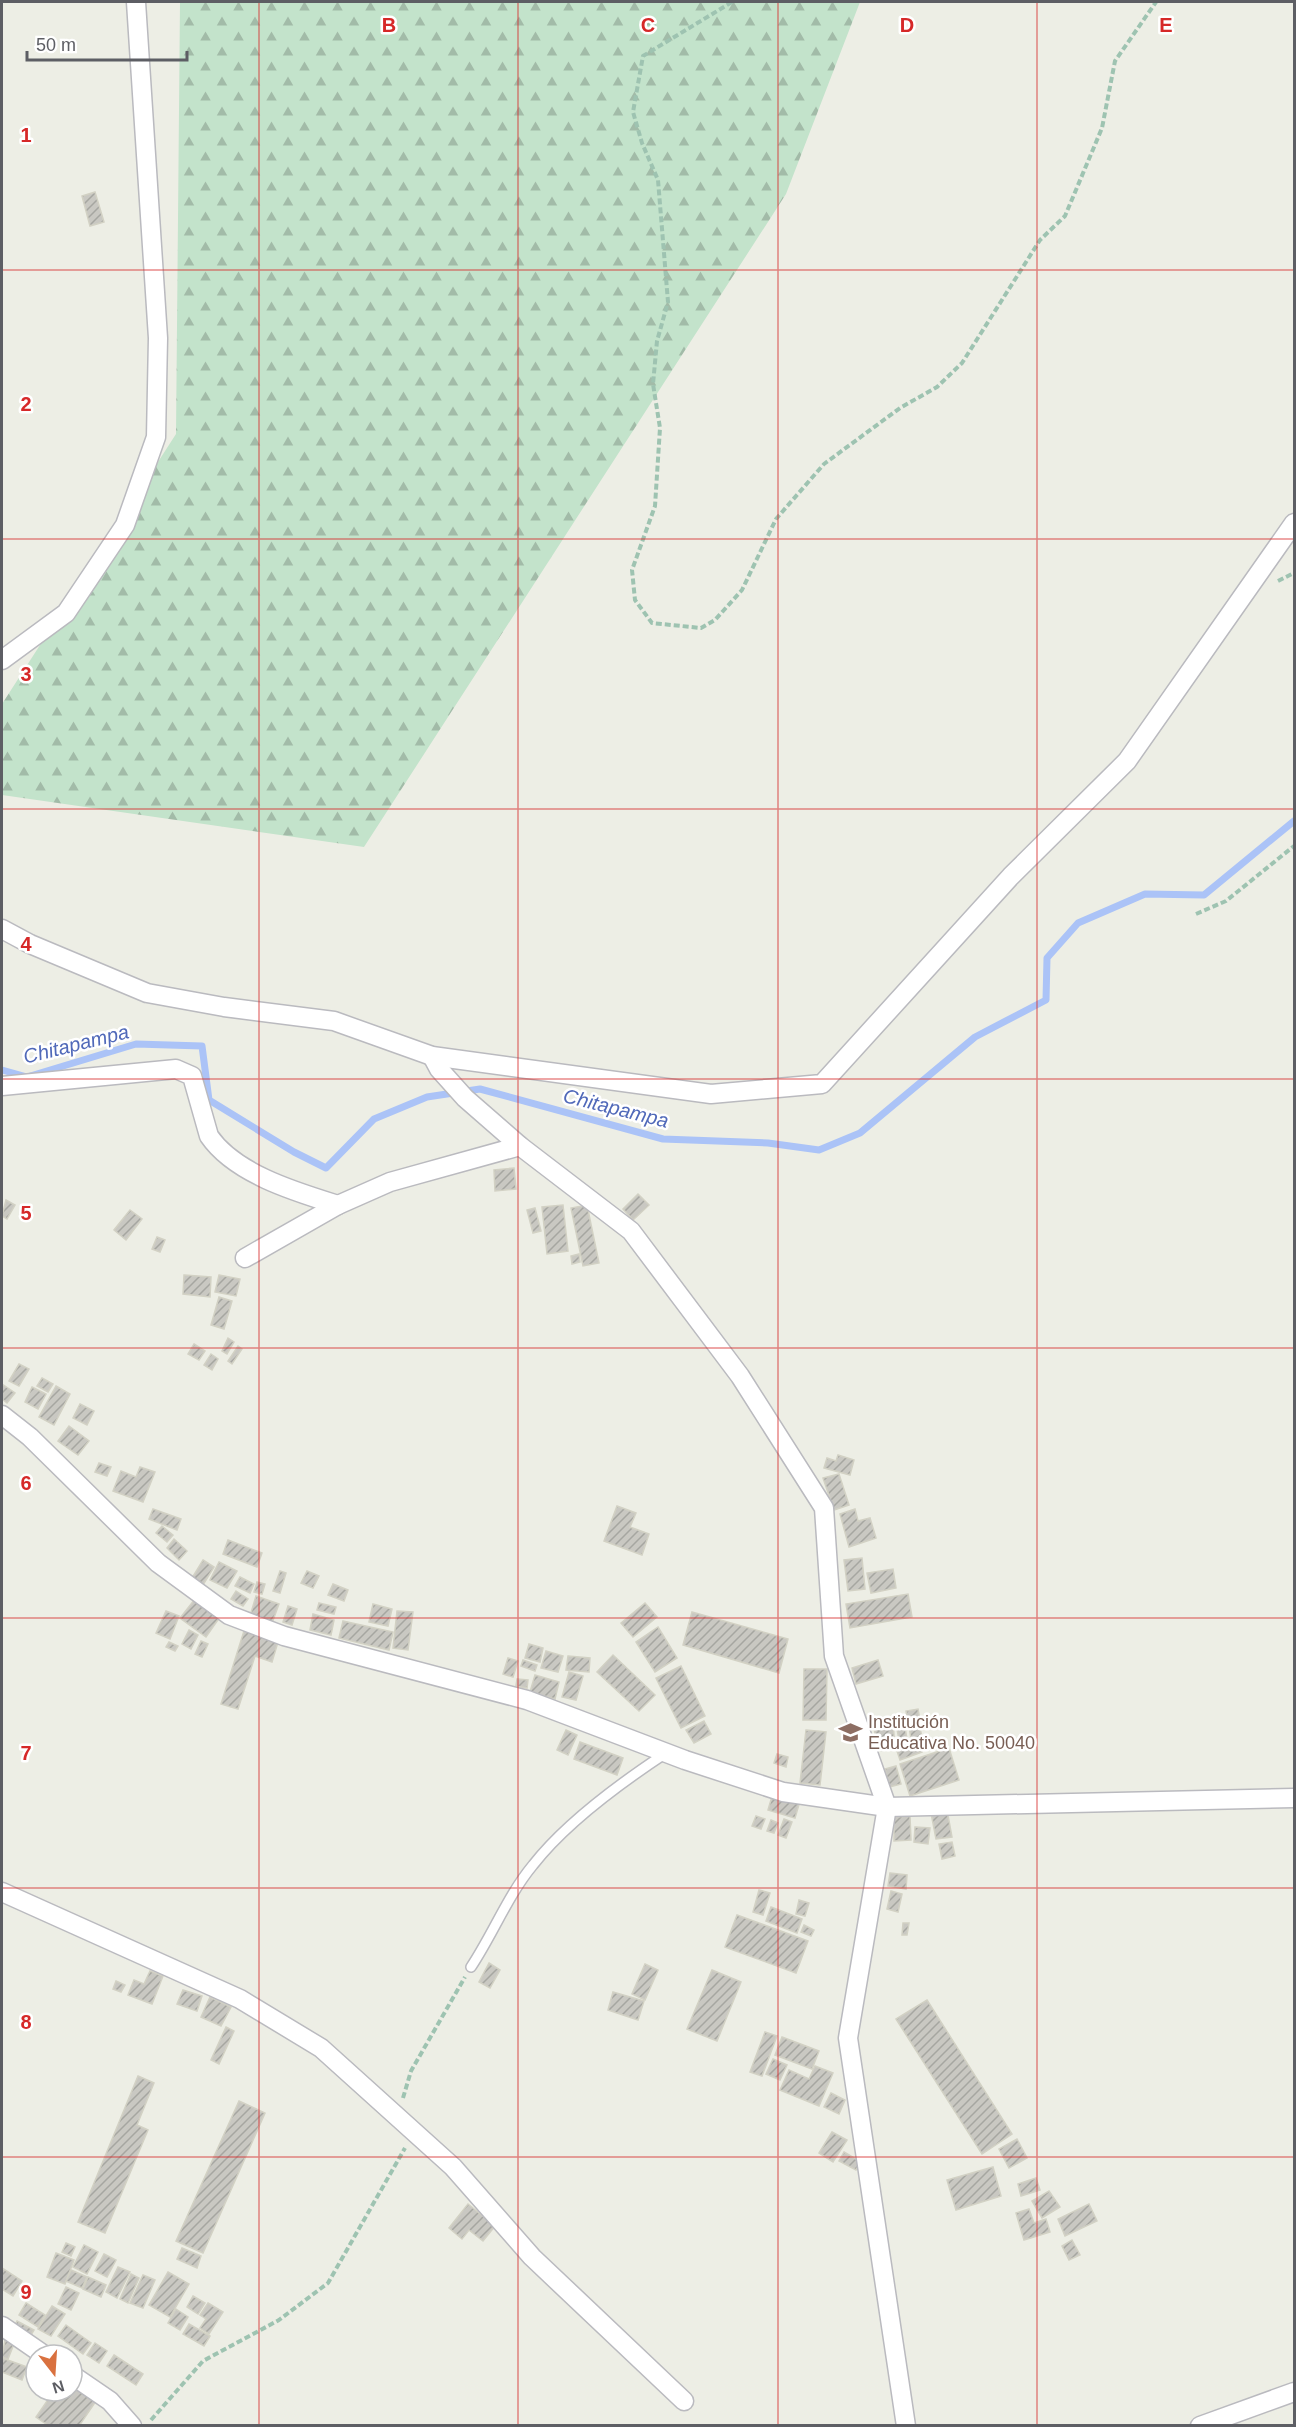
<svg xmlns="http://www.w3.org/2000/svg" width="1296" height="2427" viewBox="0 0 1296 2427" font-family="Arial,sans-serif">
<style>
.forest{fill:url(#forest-firs)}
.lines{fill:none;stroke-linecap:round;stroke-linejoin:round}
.stream{stroke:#abc3f7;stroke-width:7}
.building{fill:url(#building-hatch);stroke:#d2d1c4;stroke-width:1.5}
.lane-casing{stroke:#bababf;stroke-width:12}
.street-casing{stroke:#bababf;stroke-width:21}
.path{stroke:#9ec3b1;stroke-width:4;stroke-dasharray:6 3;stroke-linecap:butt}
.lane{stroke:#fff;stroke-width:9}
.street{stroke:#fff;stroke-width:18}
.grid{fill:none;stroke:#d62828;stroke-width:1.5;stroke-opacity:0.55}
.labels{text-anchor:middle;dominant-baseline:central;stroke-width:5;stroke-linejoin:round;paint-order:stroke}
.education-label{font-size:18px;fill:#785e54;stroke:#fff;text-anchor:start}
.water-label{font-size:20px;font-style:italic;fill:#5069b9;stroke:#fff}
.grid-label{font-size:20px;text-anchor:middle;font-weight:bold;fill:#d62828;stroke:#fff;stroke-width:5;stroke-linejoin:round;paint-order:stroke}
</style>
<defs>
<pattern id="forest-firs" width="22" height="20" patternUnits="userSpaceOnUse" patternTransform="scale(1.5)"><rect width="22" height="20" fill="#c3e3cb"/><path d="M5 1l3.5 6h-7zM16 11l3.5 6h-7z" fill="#a2bba8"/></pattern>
<pattern id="building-hatch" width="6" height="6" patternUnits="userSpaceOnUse" patternTransform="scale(1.5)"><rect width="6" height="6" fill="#c9c8c2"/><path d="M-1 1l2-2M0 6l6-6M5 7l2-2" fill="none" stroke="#a6a6a1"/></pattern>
</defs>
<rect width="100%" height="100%" fill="#edeee5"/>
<polygon class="forest" points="180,2 860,2 786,194 364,847 2,795 2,704 176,434"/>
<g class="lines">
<polyline class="stream" points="2,1070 27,1077 136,1044 202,1046 209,1100 294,1152 326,1168 374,1119 427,1097 480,1089 663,1139 768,1143 819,1150 860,1133 975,1037 1046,1000 1047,958 1078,923 1145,894 1204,895 1294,821"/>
</g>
<g class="building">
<polygon points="95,192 104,222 90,226 82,196"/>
<polygon points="514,1168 516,1189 495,1191 494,1170"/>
<polygon points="638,1194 649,1205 633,1220 623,1209"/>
<polygon points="6,1200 15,1205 7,1219 2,1216"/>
<polygon points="563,1205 568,1251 547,1254 542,1207"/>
<polygon points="587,1205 599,1263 583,1266 571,1208"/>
<polygon points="535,1208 541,1231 533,1233 527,1210"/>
<polygon points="130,1210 142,1219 126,1240 114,1230"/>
<polygon points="157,1237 165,1240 160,1252 152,1249"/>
<polygon points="579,1254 580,1262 572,1264 571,1256"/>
<polygon points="184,1275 211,1277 210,1297 183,1294"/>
<polygon points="219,1275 240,1279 236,1296 215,1292"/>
<polygon points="219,1297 232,1301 224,1329 211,1325"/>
<polygon points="228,1338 234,1342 227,1354 222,1351"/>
<polygon points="194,1344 205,1351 199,1360 188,1354"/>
<polygon points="238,1346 242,1349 232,1364 228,1361"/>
<polygon points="211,1354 218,1359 212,1370 204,1365"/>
<polygon points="19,1364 29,1369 19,1386 9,1381"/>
<polygon points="42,1378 53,1384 48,1392 37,1386"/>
<polygon points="2,1384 15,1393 7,1403 2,1399"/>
<polygon points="56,1386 70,1394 54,1425 39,1417"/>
<polygon points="32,1387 46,1394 38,1409 25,1402"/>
<polygon points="80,1404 94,1411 87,1425 73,1418"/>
<polygon points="69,1426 89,1441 78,1455 58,1441"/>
<polygon points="838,1455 854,1460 850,1475 824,1468 827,1458 836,1461"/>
<polygon points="99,1463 111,1467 107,1476 95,1472"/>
<polygon points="140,1467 155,1472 143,1502 113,1491 121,1471 136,1477"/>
<polygon points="839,1474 849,1505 834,1510 823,1478"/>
<polygon points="617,1506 636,1513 630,1527 649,1534 642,1555 604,1541"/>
<polygon points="153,1509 181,1519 177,1530 149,1519"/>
<polygon points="855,1509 858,1521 870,1518 876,1538 849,1547 840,1514"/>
<polygon points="162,1526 173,1535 167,1542 156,1533"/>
<polygon points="174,1539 187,1551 179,1560 167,1548"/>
<polygon points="228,1540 262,1553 257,1567 223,1554"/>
<polygon points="862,1558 865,1589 848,1591 844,1560"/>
<polygon points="203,1560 214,1567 203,1585 192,1578"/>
<polygon points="219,1562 237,1571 227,1588 210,1580"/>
<polygon points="893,1569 896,1588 871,1593 867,1573"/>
<polygon points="280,1571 286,1573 280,1593 273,1591"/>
<polygon points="307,1571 319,1576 313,1588 301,1583"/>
<polygon points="240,1577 254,1584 250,1593 235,1586"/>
<polygon points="257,1582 265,1584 262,1594 254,1592"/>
<polygon points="333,1584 348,1590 344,1601 328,1595"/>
<polygon points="236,1591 248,1599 243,1606 231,1599"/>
<polygon points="908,1594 912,1617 850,1628 846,1604"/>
<polygon points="256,1596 279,1604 272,1623 250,1616"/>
<polygon points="195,1599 220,1617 206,1637 180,1618"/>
<polygon points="319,1603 336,1607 334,1614 317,1610"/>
<polygon points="645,1603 657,1617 633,1637 621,1623"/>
<polygon points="373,1604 392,1609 388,1626 369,1622"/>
<polygon points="288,1606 297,1609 292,1625 283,1622"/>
<polygon points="166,1611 179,1616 170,1639 156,1633"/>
<polygon points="397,1611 413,1612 408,1650 393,1648"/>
<polygon points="692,1612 788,1639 779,1673 683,1645"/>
<polygon points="313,1614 334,1620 331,1635 310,1630"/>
<polygon points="343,1621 393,1632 389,1650 339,1638"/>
<polygon points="658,1627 677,1658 655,1672 636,1642"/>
<polygon points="189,1630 198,1635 191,1649 182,1644"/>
<polygon points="244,1631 278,1642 272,1662 255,1656 238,1709 221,1704"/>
<polygon points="201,1641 208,1644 202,1657 195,1654"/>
<polygon points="169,1642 178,1646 175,1651 166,1647"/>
<polygon points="529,1644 543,1648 540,1662 525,1658"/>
<polygon points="546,1651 563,1656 558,1672 541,1668"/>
<polygon points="613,1655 655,1695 639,1711 597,1672"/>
<polygon points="568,1656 590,1658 589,1672 566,1670"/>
<polygon points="508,1658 518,1661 513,1677 503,1674"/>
<polygon points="523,1660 537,1665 535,1671 521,1666"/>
<polygon points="878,1660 883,1676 856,1684 852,1668"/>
<polygon points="681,1666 705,1716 681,1728 656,1678"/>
<polygon points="804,1669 827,1669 826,1720 803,1720"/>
<polygon points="569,1672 583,1676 576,1700 562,1697"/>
<polygon points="535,1675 559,1682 555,1699 530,1692"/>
<polygon points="517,1679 528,1680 527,1688 516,1686"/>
<polygon points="918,1709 920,1720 908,1722 906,1711"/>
<polygon points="704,1721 711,1734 694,1743 686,1730"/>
<polygon points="893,1721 895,1749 876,1751 874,1723"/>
<polygon points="904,1721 908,1745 900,1746 896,1723"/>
<polygon points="919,1724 922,1737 911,1739 909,1726"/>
<polygon points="566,1730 577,1735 568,1755 557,1750"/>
<polygon points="806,1730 826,1732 820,1785 800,1783"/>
<polygon points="580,1742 623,1758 617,1775 574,1759"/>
<polygon points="919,1744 922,1752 900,1760 897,1751"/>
<polygon points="949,1748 959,1780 910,1796 900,1764"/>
<polygon points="777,1754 788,1757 786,1767 774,1763"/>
<polygon points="896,1766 901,1784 889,1787 885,1769"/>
<polygon points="773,1793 800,1801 795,1818 768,1810"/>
<polygon points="947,1810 952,1837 936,1839 931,1813"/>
<polygon points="756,1816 765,1819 761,1829 752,1826"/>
<polygon points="910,1816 911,1840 894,1841 894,1817"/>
<polygon points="784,1819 792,1822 786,1838 778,1835"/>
<polygon points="771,1820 778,1823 774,1833 767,1831"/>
<polygon points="915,1827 930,1828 928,1844 914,1842"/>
<polygon points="952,1842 955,1856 942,1859 939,1844"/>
<polygon points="890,1873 907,1875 906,1889 888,1886"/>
<polygon points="759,1890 770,1893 763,1915 753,1912"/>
<polygon points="891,1891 902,1894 898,1912 887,1909"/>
<polygon points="799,1900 809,1903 805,1916 796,1914"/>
<polygon points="771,1907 802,1919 797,1933 766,1921"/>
<polygon points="737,1915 808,1941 796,1973 725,1947"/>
<polygon points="903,1923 909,1923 907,1935 902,1935"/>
<polygon points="804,1925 814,1930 811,1936 801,1932"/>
<polygon points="489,1963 500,1970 490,1988 479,1982"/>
<polygon points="645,1964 658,1970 645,2000 632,1994"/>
<polygon points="712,1970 741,1982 717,2041 687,2029"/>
<polygon points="150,1971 163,1976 152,2004 128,1995 134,1980 144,1984"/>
<polygon points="116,1981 125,1985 121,1992 113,1989"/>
<polygon points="183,1990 202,1996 197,2011 177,2004"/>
<polygon points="613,1992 644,2001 638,2020 608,2010"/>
<polygon points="210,1997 231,2007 221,2026 201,2017"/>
<polygon points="927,2000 1012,2134 982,2154 896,2019"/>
<polygon points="226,2027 234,2031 219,2064 211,2060"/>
<polygon points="765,2032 777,2036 762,2076 750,2072"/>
<polygon points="782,2037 819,2051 812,2069 775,2055"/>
<polygon points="773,2059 787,2065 780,2080 766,2074"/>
<polygon points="815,2066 833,2073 819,2106 780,2090 789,2070 809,2079"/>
<polygon points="138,2076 154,2083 137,2125 148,2130 105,2233 78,2222"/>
<polygon points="831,2093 845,2100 839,2114 824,2107"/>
<polygon points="239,2101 265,2113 203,2253 176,2241"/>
<polygon points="832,2132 847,2140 833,2162 819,2153"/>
<polygon points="1017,2139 1027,2158 1009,2168 999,2149"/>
<polygon points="844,2152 861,2162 856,2170 839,2161"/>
<polygon points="993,2167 1001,2196 956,2210 947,2180"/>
<polygon points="1036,2178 1040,2190 1021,2196 1018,2184"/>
<polygon points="1049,2191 1060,2207 1042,2218 1032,2201"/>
<polygon points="468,2204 495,2226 483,2241 469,2230 462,2239 449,2228"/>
<polygon points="1089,2204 1097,2221 1065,2236 1058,2219"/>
<polygon points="1029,2209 1034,2223 1046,2219 1050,2232 1024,2240 1016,2213"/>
<polygon points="1072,2240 1080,2255 1069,2260 1062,2246"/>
<polygon points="66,2243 75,2247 71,2256 62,2252"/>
<polygon points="84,2245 98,2252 87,2274 73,2267"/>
<polygon points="182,2248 201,2256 197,2268 177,2259"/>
<polygon points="56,2253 74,2260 65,2284 47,2277"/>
<polygon points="104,2254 116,2260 107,2277 95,2271"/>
<polygon points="118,2267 130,2272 117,2298 106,2292"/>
<polygon points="2,2268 22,2281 13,2296 2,2289"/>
<polygon points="71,2270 87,2277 82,2288 66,2281"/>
<polygon points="168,2272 189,2284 170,2317 149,2305"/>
<polygon points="131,2274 139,2278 128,2303 120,2299"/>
<polygon points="143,2275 155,2280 143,2308 130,2303"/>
<polygon points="88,2277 106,2285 101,2297 83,2289"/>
<polygon points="66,2287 79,2293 71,2310 58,2304"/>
<polygon points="193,2296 205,2303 198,2314 187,2307"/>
<polygon points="26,2303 45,2315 38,2327 19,2315"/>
<polygon points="208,2303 223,2312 209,2334 200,2328 206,2319 200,2315"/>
<polygon points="52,2306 65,2314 51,2336 38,2329"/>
<polygon points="176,2309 188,2317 180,2330 168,2323"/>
<polygon points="17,2321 34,2330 28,2340 12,2331"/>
<polygon points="189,2324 210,2336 204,2346 183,2334"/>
<polygon points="66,2325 91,2343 83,2354 58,2336"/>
<polygon points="5,2340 14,2344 8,2359 2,2357"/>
<polygon points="95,2343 107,2351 99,2363 87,2355"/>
<polygon points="114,2355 143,2374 136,2385 107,2366"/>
<polygon points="2,2358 27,2367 22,2380 2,2372"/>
<polygon points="34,2368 36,2369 36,2384 28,2380"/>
<polygon points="72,2386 96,2401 79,2426 49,2426 36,2417 54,2391 72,2391"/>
</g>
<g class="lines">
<defs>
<path id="lane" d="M471,1967c22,-33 37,-72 62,-102 32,-41 89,-83 133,-112"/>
<g id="street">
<polyline points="2,660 66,613 125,525 156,437 158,338 136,2"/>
<polyline points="2,929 30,944 147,993 224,1007 334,1021 432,1056 711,1094 822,1084 1011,876 1127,761 1294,523"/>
<polyline points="432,1056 439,1069 465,1098 520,1146 631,1231 740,1376 824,1508 834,1656 887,1807 848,2038 906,2426"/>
<path d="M2,1086l174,-17 16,7 17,60c26,38 87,56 129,69"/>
<polyline points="245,1258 338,1205 390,1182 520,1146"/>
<polyline points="2,1415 30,1437 158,1563 229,1615 284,1636 527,1700 685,1760 783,1792 887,1807 1294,1798"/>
<polyline points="2,1892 240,1999 321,2048 453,2167 532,2257 684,2401"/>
<polyline points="2,2326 44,2355"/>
<polyline points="72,2375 110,2401 132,2426"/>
<polyline points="1200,2426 1294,2392"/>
</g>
</defs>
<use href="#lane" class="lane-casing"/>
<use href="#street" class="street-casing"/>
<g class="path">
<polyline points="732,2 643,56 633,112 642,143 658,180 668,302 657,341 653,384 660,428 655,506 632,570 635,600 652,623 701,628 715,620 742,590 776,519 824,464 900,408 937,387 962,363 1040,240 1065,216 1102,128 1115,61 1156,2"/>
<polyline points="1278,581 1294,573"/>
<polyline points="1196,914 1226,901 1294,846"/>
<polyline points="403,2098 411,2071 465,1977"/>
<polyline points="151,2420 203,2361 279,2320 328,2283 405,2148"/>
</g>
<use href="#lane" class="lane"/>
<use href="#street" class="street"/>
</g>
<path class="grid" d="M259,2v2424M518,2v2424M778,2v2424M1037,2v2424M2,270h1292M2,539h1292M2,809h1292M2,1079h1292M2,1348h1292M2,1618h1292M2,1888h1292M2,2157h1292"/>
<defs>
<symbol id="school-bare" viewBox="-9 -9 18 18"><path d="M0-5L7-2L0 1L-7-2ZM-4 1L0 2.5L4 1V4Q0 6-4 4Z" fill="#8d6e63" stroke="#fff" stroke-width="2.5" paint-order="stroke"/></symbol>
</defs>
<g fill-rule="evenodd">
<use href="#school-bare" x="834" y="1716" width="33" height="33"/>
</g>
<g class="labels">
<g class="education-label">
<text x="868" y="1722">Institución<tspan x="868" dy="21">Educativa No. 50040</tspan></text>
</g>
<g class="water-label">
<text transform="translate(76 1044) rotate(-14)">Chitapampa</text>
<text transform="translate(616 1108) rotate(14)">Chitapampa</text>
</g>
</g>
<g class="grid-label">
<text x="389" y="32">B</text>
<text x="648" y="32">C</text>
<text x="907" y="32">D</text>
<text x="1166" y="32">E</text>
<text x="26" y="142">1</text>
<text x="26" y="411">2</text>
<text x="26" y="681">3</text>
<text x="26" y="951">4</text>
<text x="26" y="1220">5</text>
<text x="26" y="1490">6</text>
<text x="26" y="1760">7</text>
<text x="26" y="2029">8</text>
<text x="26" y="2299">9</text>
</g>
<rect width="1296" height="2427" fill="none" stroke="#5d5e64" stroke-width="6"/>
<g transform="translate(54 2373) rotate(163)"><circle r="28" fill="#ffffff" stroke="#bebfc1" stroke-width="1.5"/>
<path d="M0-4.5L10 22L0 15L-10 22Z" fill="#d9713f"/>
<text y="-9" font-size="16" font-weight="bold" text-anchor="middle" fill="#5d5e64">N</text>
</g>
<path d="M27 51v9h160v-9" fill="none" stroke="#5d5e64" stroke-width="3"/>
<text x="36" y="51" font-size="18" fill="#5d5e64" stroke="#ffffff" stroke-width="4.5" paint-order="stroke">50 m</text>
</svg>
